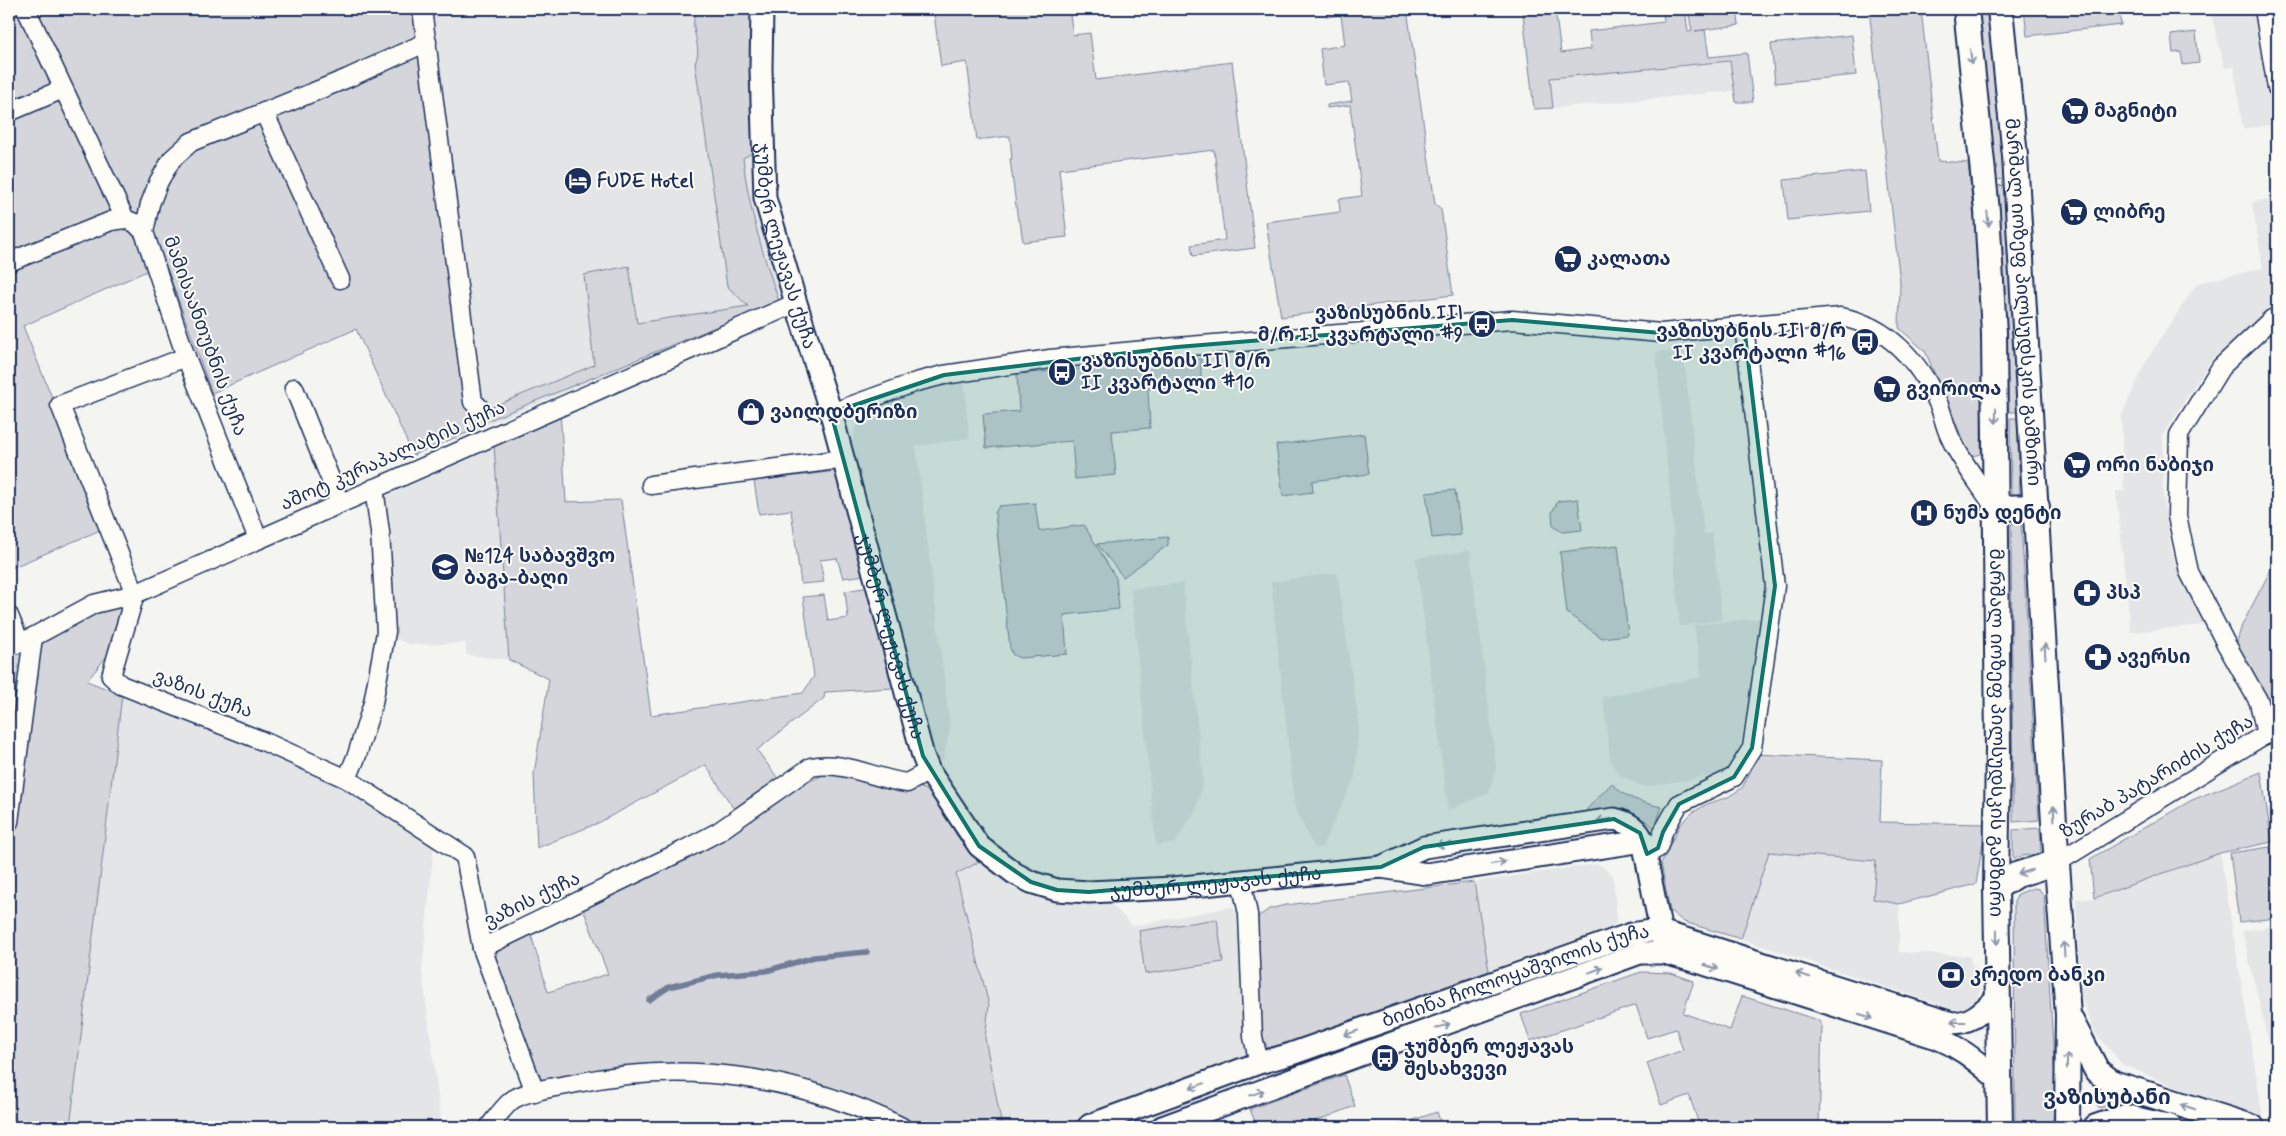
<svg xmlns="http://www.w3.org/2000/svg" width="2286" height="1136" viewBox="0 0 2286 1136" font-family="Mynerve,'Noto Sans Georgian',sans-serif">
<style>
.built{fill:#e4e5e6}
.green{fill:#d4d6db;stroke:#78829c}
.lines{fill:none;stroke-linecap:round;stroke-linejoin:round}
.stream{stroke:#717c98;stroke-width:5.5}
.minor-casing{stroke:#1b2f5e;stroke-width:21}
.tertiary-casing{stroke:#1b2f5e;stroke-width:25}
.secondary-casing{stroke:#1b2f5e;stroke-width:28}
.minor{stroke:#fdfcf7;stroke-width:18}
.tertiary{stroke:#fdfcf7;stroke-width:21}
.secondary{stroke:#fdfcf7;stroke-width:24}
.oneway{stroke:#8c96aa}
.marked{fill:#0f766e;fill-opacity:0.2;stroke:#0f766e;stroke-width:4;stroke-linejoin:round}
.labels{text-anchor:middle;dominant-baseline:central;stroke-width:4;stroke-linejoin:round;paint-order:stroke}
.poi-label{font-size:19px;font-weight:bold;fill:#1b2f5e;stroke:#fdfcf7;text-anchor:start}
.street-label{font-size:19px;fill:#1b2f5e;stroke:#fdfcf7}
.quarter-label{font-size:21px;font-weight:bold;fill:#1b2f5e;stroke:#fdfcf7}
</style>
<rect width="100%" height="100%" fill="#f4f4f1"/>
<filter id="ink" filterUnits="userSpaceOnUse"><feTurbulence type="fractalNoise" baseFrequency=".02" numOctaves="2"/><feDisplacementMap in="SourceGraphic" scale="10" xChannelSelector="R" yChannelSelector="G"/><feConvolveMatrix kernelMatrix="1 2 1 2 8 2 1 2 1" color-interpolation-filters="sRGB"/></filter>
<g filter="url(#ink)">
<g class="built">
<polygon points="427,9 756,9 783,298 780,302 479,428"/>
<polygon points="2210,9 2256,9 2276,124 2243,129 2234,67 2225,68"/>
<polygon points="1731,61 1733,91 1553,108 1550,78"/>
<polygon points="2277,198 2277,304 2211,360 2163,435 2163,496 2173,558 2204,625 2131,632 2116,491 2124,491 2121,417 2145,363 2197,283 2263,268 2252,202"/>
<polygon points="1683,349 1704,534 1712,533 1722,620 1680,626 1672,539 1674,536 1656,352"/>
<polygon points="964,378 969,438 916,446 950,728 943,760 932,765 852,443 855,429 870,413 887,400 912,389"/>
<polygon points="494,446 509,660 466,655 466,643 411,645 392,637 384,497"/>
<polygon points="1470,551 1496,768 1489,793 1448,810 1416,558"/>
<polygon points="1337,573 1359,725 1355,776 1322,847 1315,849 1295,809 1271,582"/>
<polygon points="1183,583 1203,781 1196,810 1175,843 1156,845 1131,589"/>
<polygon points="1764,618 1735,772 1643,787 1618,774 1610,760 1603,697 1702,677 1694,625"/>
<polygon points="122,695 335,782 434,843 422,970 442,1127 70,1127"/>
<polygon points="1769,852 1877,861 1873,899 1899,904 1899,952 1969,956 1981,989 1977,998 1969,1008 1956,1010 1741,939"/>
<polygon points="2220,853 2263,1117 2193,1095 2122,1064 2095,1033 2080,994 2076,899 2094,898"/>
<polygon points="979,862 1015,889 1031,895 1109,902 1133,926 1231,907 1239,913 1243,925 1257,1059 1079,1127 1002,1127 985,1038 989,1004 956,874"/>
<polygon points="1598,864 1613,875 1617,918 1613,929 1489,971 1474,882"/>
<polygon points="2277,926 2277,1076 2242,931"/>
</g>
<g class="green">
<polygon points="9,9 427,9 479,428 413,455 356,329 212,393 165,263 23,326 105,528 9,569"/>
<path d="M697,9h56v132l-1,12 -9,5c5,49 20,97 36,143l-297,122v-12l112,-46 -10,-90 45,-9 8,57 111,-17 -21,-20 -32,-223c9,-17 -8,-35 2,-54z"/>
<polygon points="976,9 1069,9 1073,35 1090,33 1096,80 1232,62 1255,248 1193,256 1191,245 1225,240 1214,150 1059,169 1067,237 1023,242 1020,221 1018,221 1010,159 1012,159 1010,136 977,140 967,62 941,66 934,14"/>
<polygon points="1326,9 1407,9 1435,204 1441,209 1453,295 1281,317 1266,222 1340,212 1339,199 1362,196 1350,105 1327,108 1327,105 1352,101 1349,82 1324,85 1320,49 1345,45 1341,15 1327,17"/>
<polygon points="1663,9 1685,9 1688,32 1692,31 1688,9 1737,9 1739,25 1695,31 1705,30 1709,57 1747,53 1753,102 1736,102 1730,61 1550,78 1553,108 1534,109 1523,14 1555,10 1561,53 1591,49 1589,31 1664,22"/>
<polygon points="1869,9 1921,9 1938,161 1968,163 1982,286 1981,454 1972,456 1967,449 1925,351 1899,328 1900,282"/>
<polygon points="1979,9 1987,9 2004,179 1996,180"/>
<polygon points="2024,9 2119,9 2121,25 2027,36"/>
<polygon points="2196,32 2199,63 2183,65 2181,52 2173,53 2171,35"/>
<polygon points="1852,35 1856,75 1775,83 1771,44"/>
<polygon points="1865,171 1869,211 1788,220 1784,180"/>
<polygon points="2004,185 2012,277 2017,412 2009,412 2004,279 1997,186"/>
<polygon points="1201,359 1201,385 1148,389 1150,428 1112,431 1116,475 1075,479 1072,441 986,448 983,414 1019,411 1017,374"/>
<polygon points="560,410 566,502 621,500 651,715 803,693 814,676 803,597 824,595 828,621 848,618 845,591 870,587 894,688 825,692 824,698 757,750 779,780 735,811 706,765 598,823 537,848 534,774 549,679 509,660 494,446"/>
<polygon points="2010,418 2017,418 2020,495 2017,497 2011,495"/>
<polygon points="1364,434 1369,474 1312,481 1313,492 1283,496 1276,445"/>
<polygon points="837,471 865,575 843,578 837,558 820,560 824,582 801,584 791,510 759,514 754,481"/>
<polygon points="1455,490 1461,535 1432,538 1426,493"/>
<polygon points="1578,499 1582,530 1562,532 1553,526 1552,512 1558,501"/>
<polygon points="1035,503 1039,531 1084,525 1116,578 1119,609 1064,615 1067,654 1020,658 1013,655 1010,648 995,513 999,506"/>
<polygon points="2021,523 2039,820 2013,822 2011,524"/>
<polygon points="1168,537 1168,545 1123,577 1097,544"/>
<polygon points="1618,545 1628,635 1602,638 1567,613 1560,552"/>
<polygon points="2277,558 2277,716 2276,716 2236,645 2242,625"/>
<polygon points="123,605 114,647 87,681 122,695 70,1127 9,1127 9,858 27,713 43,633 101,610"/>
<polygon points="33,637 9,822 9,647"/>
<polygon points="1755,754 1882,760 1880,822 1986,824 1976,884 1899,904 1873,899 1876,861 1769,852 1741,939 1684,922 1670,911 1661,863 1680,825 1692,813 1707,804 1728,797 1742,788 1751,771"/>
<polygon points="2261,772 2272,842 2220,853 2094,898 2090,859 2192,800"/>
<polygon points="849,773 917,786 933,793 957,836 979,862 956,874 989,1005 985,1038 1002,1127 916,1127 869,1106 671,1066 535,1081 494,962 499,947 530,931 548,992 608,974 582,906 712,840 800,786 825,774"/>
<path d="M1612,783c11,15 32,20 50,24l-4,11 -1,14c-20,-26 -45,-18 -73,-16l3,-7z"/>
<polygon points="2040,828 2041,859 2027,855 2013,858 2013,830"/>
<polygon points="2270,847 2277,895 2277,918 2239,922 2230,853"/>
<polygon points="1474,882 1489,971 1268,1049 1260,1031 1258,917 1269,909 1286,905"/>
<polygon points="2033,888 2039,889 2044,896 2056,1096 2052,1127 2015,1127 2014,902 2018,894"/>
<polygon points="1217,919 1223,962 1145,974 1139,931"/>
<polygon points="1641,972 1671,973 1694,981 1683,1013 1730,1030 1742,996 1818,1020 1822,1026 1819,1127 1700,1127 1689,1095 1661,1105 1647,1063 1683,1050 1676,1029 1647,1038 1636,1005 1530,1041 1521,1014"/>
<polygon points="1344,1075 1355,1106 1301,1127 1257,1127 1250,1109"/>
<path d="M2099,1081l58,27 -1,4c-20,-5 -38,-9 -58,-4z"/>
<polygon points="1437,1112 1442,1127 1395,1127 1395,1126"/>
</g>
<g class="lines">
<polyline class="stream" points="649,1000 669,987 718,975 766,971 814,957 867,952"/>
<defs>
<g id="minor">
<polyline points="26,9 125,219 135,223 144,232"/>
<polyline points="422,9 473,402 478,406"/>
<polyline points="2264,9 2277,88"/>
<polyline points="9,112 63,89"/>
<polyline points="264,112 340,279"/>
<polyline points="9,262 111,221 125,219"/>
<polyline points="294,388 340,503"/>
<path d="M831,413l85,-31 28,-7 106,-16 127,-12 335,-27 149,13 180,-16c47,9 79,45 98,88 4,10 6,22 11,32 10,23 31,49 45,71"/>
<polyline points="651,485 843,459"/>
<polyline points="258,539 186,357 144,232 150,204 159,181 172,159 191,142 348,78 427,42"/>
<polyline points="135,594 111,676 121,685 265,742 347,779 465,856 482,948 535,1092"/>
<polyline points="135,594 60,405 186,357"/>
<polyline points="9,616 20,643"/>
<polyline points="9,647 33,637 94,604 135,594 796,303"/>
<polyline points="2266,735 2259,702 2225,642 2189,572 2177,516 2179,435 2221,367 2272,319 2277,318"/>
<polyline points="347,779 357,755 373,703 386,632 380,532 374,488"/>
<polyline points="9,822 33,637"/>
<polyline points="1647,854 1658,848 1663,832 1679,804 1734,777 1752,748 1775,586 1744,326"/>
<polyline points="2058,862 2277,727"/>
<polyline points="1241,881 1248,914 1253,1037 1259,1063"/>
<path d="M482,948l200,-97 36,-19 93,-65c34,-7 63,12 96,16l22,-12"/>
<path d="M489,1127c7,-9 13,-18 22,-26 13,-11 49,-14 66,-18 112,-24 223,-6 325,44"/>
</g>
<g id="tertiary">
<path id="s1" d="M762,9l-1,60 4,129 31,105 35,110 92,343 6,15 50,75 35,27 17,9 26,8 32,2 84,-4 208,-21 46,7 216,-33"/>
<path d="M1381,867l43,-20 190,-28c14,3 24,9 29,22l20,101"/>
<path id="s2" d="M1088,1127l2,-2 169,-62 32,-9 340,-120 26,-4 295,93c21,0 31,-13 46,-26"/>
<path d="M1162,1127l478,-174h24l40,11 233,74c27,11 41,25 63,43"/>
</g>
<g id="secondary">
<path id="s3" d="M1966,9l21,202 7,122 4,416 -2,139 4,239"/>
<path id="s4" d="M2000,9l15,147 39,667 14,192 -1,112"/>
<polyline points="1995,508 2037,507"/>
<polyline points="1996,888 2016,875 2058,862"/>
<polyline points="2070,1019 2097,1071 2113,1083 2252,1127"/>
<polyline points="2096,1127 2125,1117 2169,1127"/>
</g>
</defs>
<use href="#minor" class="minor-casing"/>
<use href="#tertiary" class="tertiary-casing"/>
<use href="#secondary" class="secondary-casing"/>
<use href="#minor" class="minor"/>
<use href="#tertiary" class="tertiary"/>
<use href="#secondary" class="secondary"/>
</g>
<defs><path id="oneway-shaft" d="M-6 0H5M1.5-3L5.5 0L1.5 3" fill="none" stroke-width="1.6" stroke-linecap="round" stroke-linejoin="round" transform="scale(1.25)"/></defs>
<g class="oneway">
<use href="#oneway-shaft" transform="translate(1971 57) rotate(84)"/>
<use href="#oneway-shaft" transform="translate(1988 219) rotate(85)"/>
<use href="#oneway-shaft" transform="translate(1996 416) rotate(90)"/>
<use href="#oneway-shaft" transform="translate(2045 651) rotate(-93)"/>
<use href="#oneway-shaft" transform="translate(2054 813) rotate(-93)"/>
<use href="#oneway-shaft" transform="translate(1604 820) rotate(171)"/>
<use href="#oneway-shaft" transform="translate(1444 844) rotate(171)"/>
<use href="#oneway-shaft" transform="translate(1498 863) rotate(-9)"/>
<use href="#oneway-shaft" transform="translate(2025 872) rotate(162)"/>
<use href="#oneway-shaft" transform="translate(1997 937) rotate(89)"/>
<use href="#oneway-shaft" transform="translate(2064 949) rotate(-94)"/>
<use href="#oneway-shaft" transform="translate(1711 967) rotate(17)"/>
<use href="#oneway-shaft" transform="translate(1596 970) rotate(-21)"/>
<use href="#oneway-shaft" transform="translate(1803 975) rotate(-163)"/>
<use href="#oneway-shaft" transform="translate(1866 1016) rotate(18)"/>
<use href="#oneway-shaft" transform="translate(1958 1022) rotate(180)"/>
<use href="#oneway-shaft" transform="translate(1443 1026) rotate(-20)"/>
<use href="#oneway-shaft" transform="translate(1351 1033) rotate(161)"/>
<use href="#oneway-shaft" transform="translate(2067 1061) rotate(-89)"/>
<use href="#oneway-shaft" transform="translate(1197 1086) rotate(159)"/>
<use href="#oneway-shaft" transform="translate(1257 1093) rotate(-20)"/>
<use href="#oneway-shaft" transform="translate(2188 1107) rotate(-162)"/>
</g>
</g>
<path class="marked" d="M1512,320l149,13 83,-7 31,260 -23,162 -18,29 -55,27 -16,28 -5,16 -11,6 -7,-21 -26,-14 -190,28 -43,20 -292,25 -32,-2 -26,-8 -52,-36 -56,-90 -92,-343 113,-38 233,-28z"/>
<defs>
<symbol id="supermarket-disc" viewBox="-11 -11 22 22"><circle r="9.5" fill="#1b2f5e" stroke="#fdfcf7"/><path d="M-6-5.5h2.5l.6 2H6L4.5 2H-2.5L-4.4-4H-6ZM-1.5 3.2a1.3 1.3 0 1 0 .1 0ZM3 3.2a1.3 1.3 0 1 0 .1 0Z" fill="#fff"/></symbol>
<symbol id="hotel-disc" viewBox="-11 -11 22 22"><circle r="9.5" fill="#1b2f5e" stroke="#fdfcf7"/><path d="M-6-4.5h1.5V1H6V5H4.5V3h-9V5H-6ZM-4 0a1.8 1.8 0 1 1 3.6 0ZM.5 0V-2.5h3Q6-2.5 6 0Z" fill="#fff"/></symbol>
<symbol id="bus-disc" viewBox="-11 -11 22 22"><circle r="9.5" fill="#1b2f5e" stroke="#fdfcf7"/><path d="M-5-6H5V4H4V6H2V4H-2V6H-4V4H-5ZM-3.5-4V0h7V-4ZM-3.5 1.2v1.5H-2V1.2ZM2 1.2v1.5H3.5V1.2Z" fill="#fff"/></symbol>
<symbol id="shop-disc" viewBox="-11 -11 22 22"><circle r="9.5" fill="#1b2f5e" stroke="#fdfcf7"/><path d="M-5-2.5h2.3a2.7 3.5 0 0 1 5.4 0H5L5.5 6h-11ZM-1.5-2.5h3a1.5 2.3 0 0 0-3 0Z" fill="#fff"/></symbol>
<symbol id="hospital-disc" viewBox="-11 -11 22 22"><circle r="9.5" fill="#1b2f5e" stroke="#fdfcf7"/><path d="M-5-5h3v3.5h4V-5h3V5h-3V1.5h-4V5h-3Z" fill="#fff"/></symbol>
<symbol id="school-disc" viewBox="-11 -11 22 22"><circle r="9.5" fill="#1b2f5e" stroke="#fdfcf7"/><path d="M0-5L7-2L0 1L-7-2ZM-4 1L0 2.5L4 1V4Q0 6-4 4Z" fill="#fff"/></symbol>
<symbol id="pharmacy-disc" viewBox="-11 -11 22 22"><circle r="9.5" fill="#1b2f5e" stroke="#fdfcf7"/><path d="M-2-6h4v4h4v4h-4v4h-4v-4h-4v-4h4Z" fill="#fff"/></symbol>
<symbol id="bank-disc" viewBox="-11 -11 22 22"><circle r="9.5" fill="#1b2f5e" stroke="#fdfcf7"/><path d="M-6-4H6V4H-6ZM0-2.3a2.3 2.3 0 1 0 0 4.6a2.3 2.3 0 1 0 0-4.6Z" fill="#fff"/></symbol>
</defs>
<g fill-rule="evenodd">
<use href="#supermarket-disc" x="2059" y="95" width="32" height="32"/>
<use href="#hotel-disc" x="562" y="165" width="32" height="32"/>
<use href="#supermarket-disc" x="2058" y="196" width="32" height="32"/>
<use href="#supermarket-disc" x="1552" y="243" width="32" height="32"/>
<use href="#bus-disc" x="1466" y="308" width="32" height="32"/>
<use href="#bus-disc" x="1849" y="326" width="32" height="32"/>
<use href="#bus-disc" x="1046" y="356" width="32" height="32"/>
<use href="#supermarket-disc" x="1871" y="373" width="32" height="32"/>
<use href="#shop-disc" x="735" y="396" width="32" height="32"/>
<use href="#supermarket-disc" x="2061" y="449" width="32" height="32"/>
<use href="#hospital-disc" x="1908" y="497" width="32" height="32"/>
<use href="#school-disc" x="429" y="551" width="32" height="32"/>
<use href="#pharmacy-disc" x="2071" y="577" width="32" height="32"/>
<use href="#pharmacy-disc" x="2082" y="641" width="32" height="32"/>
<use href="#bank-disc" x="1935" y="959" width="32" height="32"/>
<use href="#bus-disc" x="1369" y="1042" width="32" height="32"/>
</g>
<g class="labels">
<g class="poi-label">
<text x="2094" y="111">მაგნიტი</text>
<text x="597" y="181">FUDE Hotel</text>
<text x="2093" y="212">ლიბრე</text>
<text x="1587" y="259">კალათა</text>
<text x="1463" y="313" text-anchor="end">ვაზისუბნის III<tspan x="1463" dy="22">მ/რ II კვარტალი #9</tspan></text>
<text x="1846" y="331" text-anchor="end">ვაზისუბნის III მ/რ<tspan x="1846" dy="22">II კვარტალი #16</tspan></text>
<text x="1081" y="361">ვაზისუბნის III მ/რ<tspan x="1081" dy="22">II კვარტალი #10</tspan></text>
<text x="1906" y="389">გვირილა</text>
<text x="770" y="412">ვაილდბერიზი</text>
<text x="2096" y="465">ორი ნაბიჯი</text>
<text x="1943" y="513">ნუმა დენტი</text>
<text x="464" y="556">№124 საბავშვო<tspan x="464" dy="22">ბაგა-ბაღი</tspan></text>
<text x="2106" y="593">პსპ</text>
<text x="2117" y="657">ავერსი</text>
<text x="1970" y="975">კრედო ბანკი</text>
<text x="1404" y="1047">ჯუმბერ ლეჟავას<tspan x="1404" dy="22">შესახვევი</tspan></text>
</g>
<g class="street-label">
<text stroke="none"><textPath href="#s1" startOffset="240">ჯუმბერ ლეჟავას ქუჩა</textPath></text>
<text stroke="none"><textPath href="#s4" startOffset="294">მარშალ იოზეფ პილსუდსკის გამზირი</textPath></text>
<text transform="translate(205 336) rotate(70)">მამისაანთუბნის ქუჩა</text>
<text transform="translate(393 456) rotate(-24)">აშოტ კურაპალატის ქუჩა</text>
<text stroke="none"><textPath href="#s1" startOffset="645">ჯუმბერ ლეჟავას ქუჩა</textPath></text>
<text transform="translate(203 694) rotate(21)">ვაზის ქუჩა</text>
<text stroke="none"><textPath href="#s3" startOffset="725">მარშალ იოზეფ პილსუდსკის გამზირი</textPath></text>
<text transform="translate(2157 777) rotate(-31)">ზურაბ პატარიძის ქუჩა</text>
<text stroke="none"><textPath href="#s1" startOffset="1125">ჯუმბერ ლეჟავას ქუჩა</textPath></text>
<text transform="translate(532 900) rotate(-26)">ვაზის ქუჩა</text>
<text stroke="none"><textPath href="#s2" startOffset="454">ბიძინა ჩოლოყაშვილის ქუჩა</textPath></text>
</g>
<g class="quarter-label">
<text x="2107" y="1098">ვაზისუბანი</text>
</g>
</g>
<rect width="2286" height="1136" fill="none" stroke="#fdfcf7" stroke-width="30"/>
<rect x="15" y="15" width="2256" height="1106" fill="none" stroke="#1b2f5e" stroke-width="2" filter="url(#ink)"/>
</svg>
